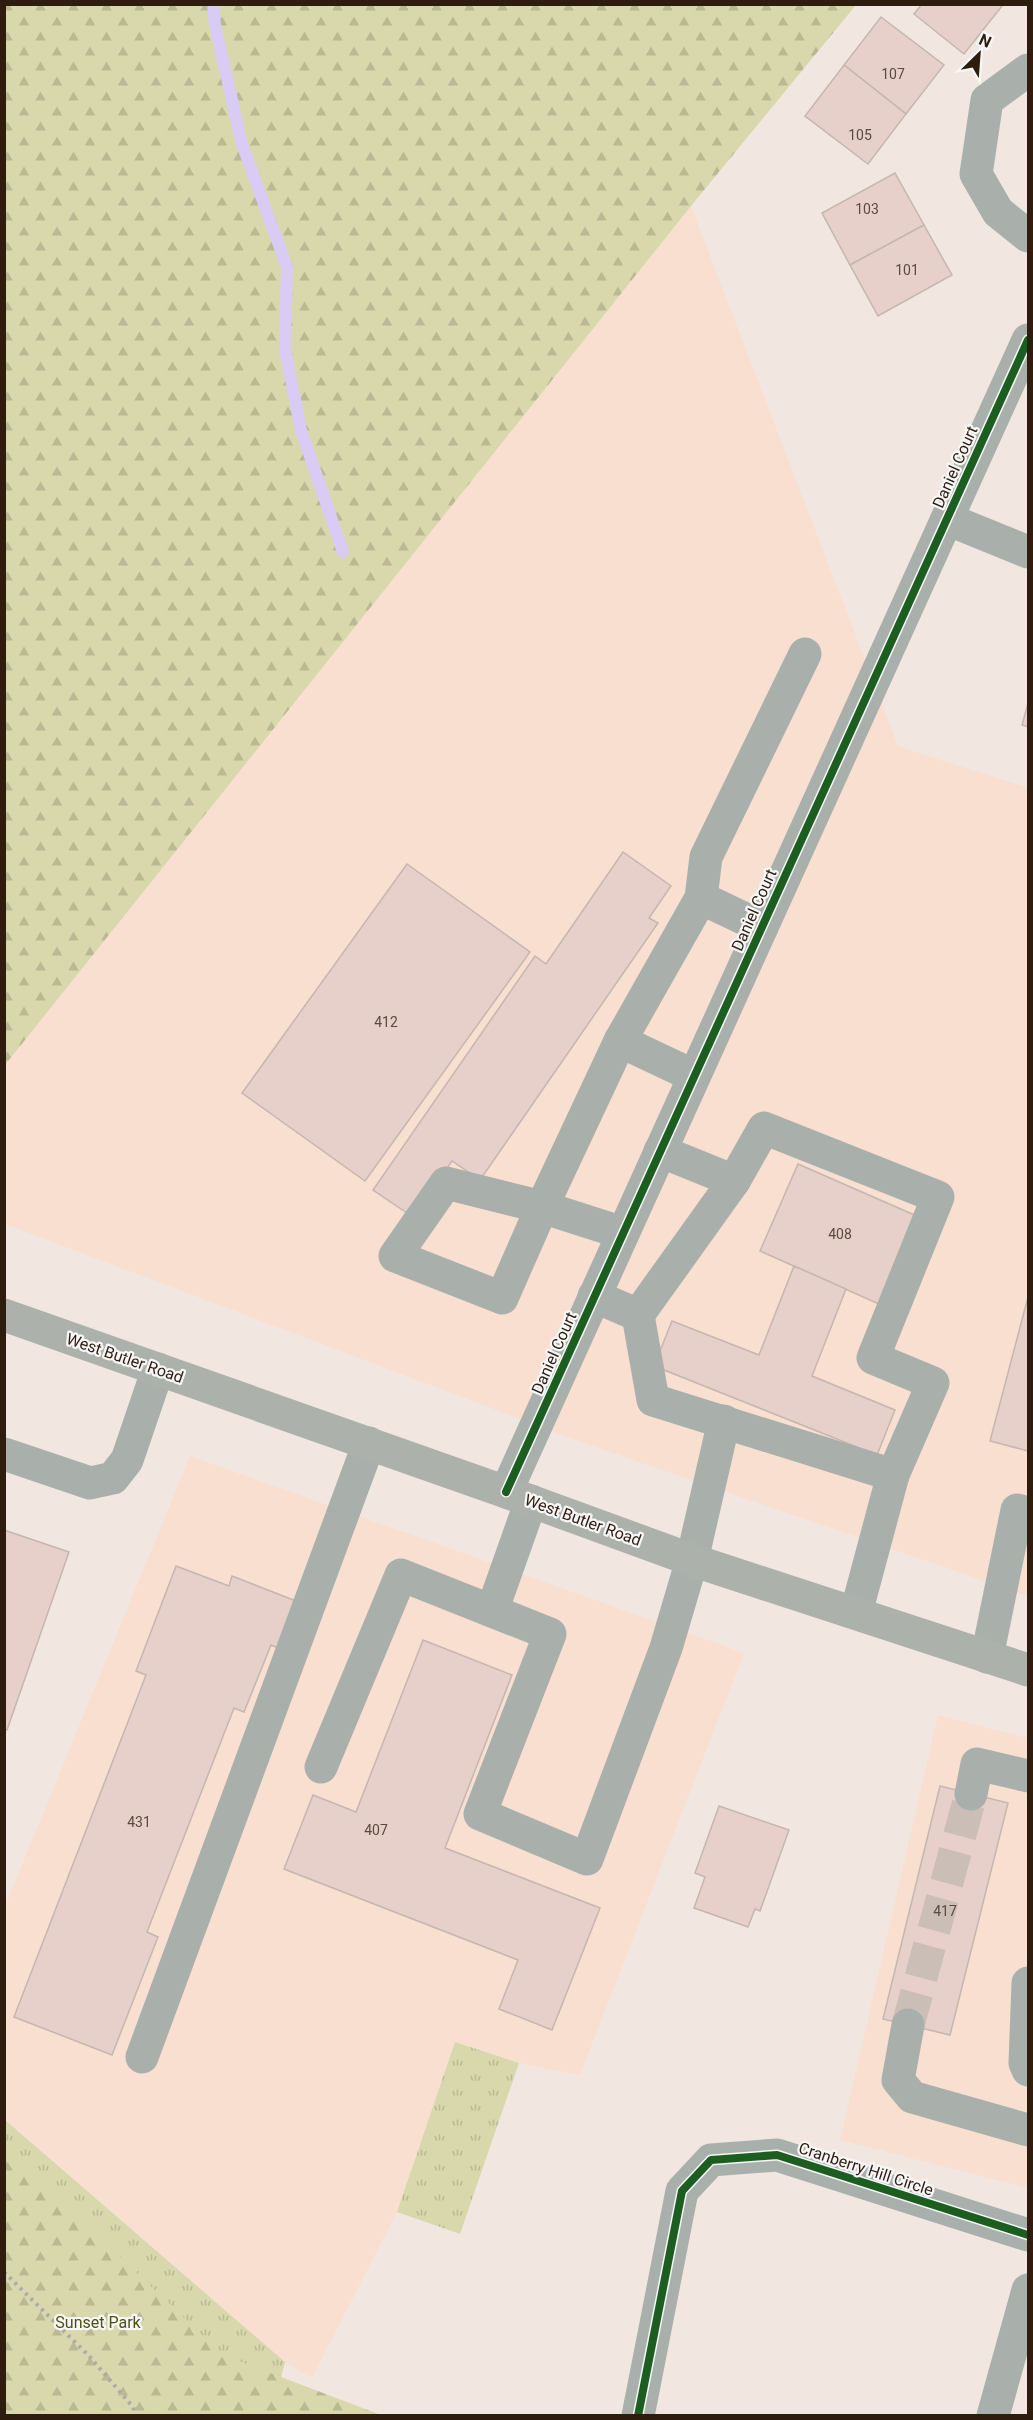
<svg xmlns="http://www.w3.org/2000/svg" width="1033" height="2420" viewBox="0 0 1033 2420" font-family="Roboto,sans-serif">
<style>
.built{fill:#f8dfd0}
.grass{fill:url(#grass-tufts)}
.forest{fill:url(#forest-firs)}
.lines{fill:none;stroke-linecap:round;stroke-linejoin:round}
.stream{stroke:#d8ccf4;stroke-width:12}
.building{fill:#e6d0c9;stroke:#c5b6b0;stroke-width:1.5}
.minor-tunnel{stroke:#cbbeb6;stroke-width:33;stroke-dasharray:33 16;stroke-linecap:butt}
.path{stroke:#acadaa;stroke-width:4;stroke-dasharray:3 4.5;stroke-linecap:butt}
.minor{stroke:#a9b0ac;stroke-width:33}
.major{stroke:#acb1ab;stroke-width:33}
.cycleway-casing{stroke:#f7f7f7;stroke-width:11}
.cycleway{stroke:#1b5e20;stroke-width:8}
.labels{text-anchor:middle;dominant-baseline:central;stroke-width:4.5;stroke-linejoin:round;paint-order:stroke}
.number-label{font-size:14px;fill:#5c493e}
.street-label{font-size:16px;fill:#2e1c0f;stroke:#f7f7f7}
.park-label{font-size:16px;fill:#4d5115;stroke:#f7f7f7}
</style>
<defs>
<pattern id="grass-tufts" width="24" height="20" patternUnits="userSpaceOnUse" patternTransform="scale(1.5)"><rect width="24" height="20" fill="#d8d8ac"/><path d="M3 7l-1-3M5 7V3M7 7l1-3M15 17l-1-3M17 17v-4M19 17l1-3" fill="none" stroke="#bab993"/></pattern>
<pattern id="forest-firs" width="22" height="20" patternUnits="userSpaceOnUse" patternTransform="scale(1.5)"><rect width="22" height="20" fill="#d8d8ac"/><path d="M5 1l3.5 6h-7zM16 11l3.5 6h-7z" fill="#bab993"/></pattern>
</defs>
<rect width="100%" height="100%" fill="#f2e7e0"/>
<g class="built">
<polygon points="691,206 898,746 1028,788 1028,1596 578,1441 5,1224 4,1065"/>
<polygon points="190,1456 744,1653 580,2075 519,2063 455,2042 397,2212 312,2378 285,2362 5,2119 5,1906"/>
<polygon points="938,1715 1028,1738 1028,2188 840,2140"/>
</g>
<g class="grass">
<polygon points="455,2042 519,2063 460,2234 397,2212"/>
<polygon points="4,2119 285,2362 271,2415 5,2415"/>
</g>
<g class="forest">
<polygon points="5,4 856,5 691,206 5,1065"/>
<polygon points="5,2147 223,2355 381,2415 5,2415"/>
</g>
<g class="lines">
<polyline class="stream" points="213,4 215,25 242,144 287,267 285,349 301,430 343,552"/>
</g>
<g class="building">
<polygon points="922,4 1000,4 1002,6 964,54 914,14"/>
<polygon points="881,17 944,65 906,114 844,65"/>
<polygon points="844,65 906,114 868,164 805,116"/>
<polygon points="895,173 924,225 850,265 822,213"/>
<polygon points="924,225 952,275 878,316 850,265"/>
<polygon points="1028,703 1028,727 1022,725"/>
<polygon points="623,852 671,886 649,918 658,923 480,1180 452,1161 413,1217 373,1190 535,956 546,964"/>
<polygon points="407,864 530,952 365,1181 242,1093"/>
<polygon points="798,1164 919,1217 881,1305 760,1251"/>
<polygon points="794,1266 846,1289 812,1376 895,1410 877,1455 654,1366 672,1321 759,1355"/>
<polygon points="1028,1297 1028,1451 990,1441"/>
<polygon points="4,1530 69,1552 7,1730 4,1729"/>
<polygon points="176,1566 229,1586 232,1576 296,1601 278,1648 271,1645 244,1712 234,1708 147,1932 158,1937 112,2055 14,2017 146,1675 136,1671"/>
<polygon points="423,1640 512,1675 445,1848 600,1908 552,2030 499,2009 518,1960 284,1869 313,1795 356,1812"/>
<polygon points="940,1786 1008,1803 950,2035 883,2019"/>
<polygon points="719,1806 789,1830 760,1911 755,1909 748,1927 694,1908 705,1877 695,1873"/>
</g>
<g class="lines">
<polyline class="minor-tunnel" points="908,2025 971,1794"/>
<polyline class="path" points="4,2272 89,2356 133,2407 136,2416"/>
<g class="minor">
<polyline points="1028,70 987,100 976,174 998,212 1028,236"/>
<polyline points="947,519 1028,552"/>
<polyline points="701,898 762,927"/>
<polyline points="620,1041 694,1076"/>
<polyline points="660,1151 734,1181 764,1128 938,1197 873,1358 933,1383 893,1475"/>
<polyline points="623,1233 542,1207 502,1298 395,1256 446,1183 542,1207 620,1041 701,898 706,857 805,654"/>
<polyline points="594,1296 638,1315 653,1400 893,1475 856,1613"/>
<polyline points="638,1315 734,1181"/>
<polyline points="4,1454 90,1483 113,1478 127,1460 158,1369"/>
<polyline points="506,1492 1028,340"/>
<polyline points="492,1611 531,1501"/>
<polyline points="987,1657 1017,1510 1028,1513"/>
<polyline points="321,1767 401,1575 550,1634 480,1814 587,1859 666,1648 692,1560 724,1421"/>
<polyline points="971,1794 977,1764 1028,1776"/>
<polyline points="1028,1983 1025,2063 1028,2070"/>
<polyline points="908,2025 898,2080 912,2097 1028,2130"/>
<polyline points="142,2057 369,1443"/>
<polyline points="638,2416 682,2191 711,2160 777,2155 1028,2235"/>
<polyline points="993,2416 1028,2290"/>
</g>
<polyline class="major" points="4,1315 506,1492 692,1560 1028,1670"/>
<defs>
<g id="cycleway">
<polyline points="506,1492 1028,340"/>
<polyline points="638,2416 682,2191 711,2160 777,2155 1028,2235"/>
</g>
</defs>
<use href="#cycleway" class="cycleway-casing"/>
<use href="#cycleway" class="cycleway"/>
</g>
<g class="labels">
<g class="number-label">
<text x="893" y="74">107</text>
<text x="860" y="135">105</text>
<text x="867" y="209">103</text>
<text x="907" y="270">101</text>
<text x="386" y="1022">412</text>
<text x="840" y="1234">408</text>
<text x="139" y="1822">431</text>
<text x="376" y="1830">407</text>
<text x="945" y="1911">417</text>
</g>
<g class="street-label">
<text transform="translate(955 467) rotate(-66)">Daniel Court</text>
<text transform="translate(754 910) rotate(-66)">Daniel Court</text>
<text transform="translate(554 1353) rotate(-66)">Daniel Court</text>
<text transform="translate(125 1358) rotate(19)">West Butler Road</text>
<text transform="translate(583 1520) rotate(20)">West Butler Road</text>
<text transform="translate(866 2169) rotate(18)">Cranberry Hill Circle</text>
</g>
<g class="park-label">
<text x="98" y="2322">Sunset Park</text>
</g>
</g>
<rect width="1033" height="2420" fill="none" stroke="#2e1c0f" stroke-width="12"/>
<g transform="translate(979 54) rotate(25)" stroke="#f7f7f7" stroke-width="4.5" paint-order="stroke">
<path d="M0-4.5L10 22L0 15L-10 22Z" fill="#2e1c0f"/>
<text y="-9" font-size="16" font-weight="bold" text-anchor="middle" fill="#2e1c0f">N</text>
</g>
</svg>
